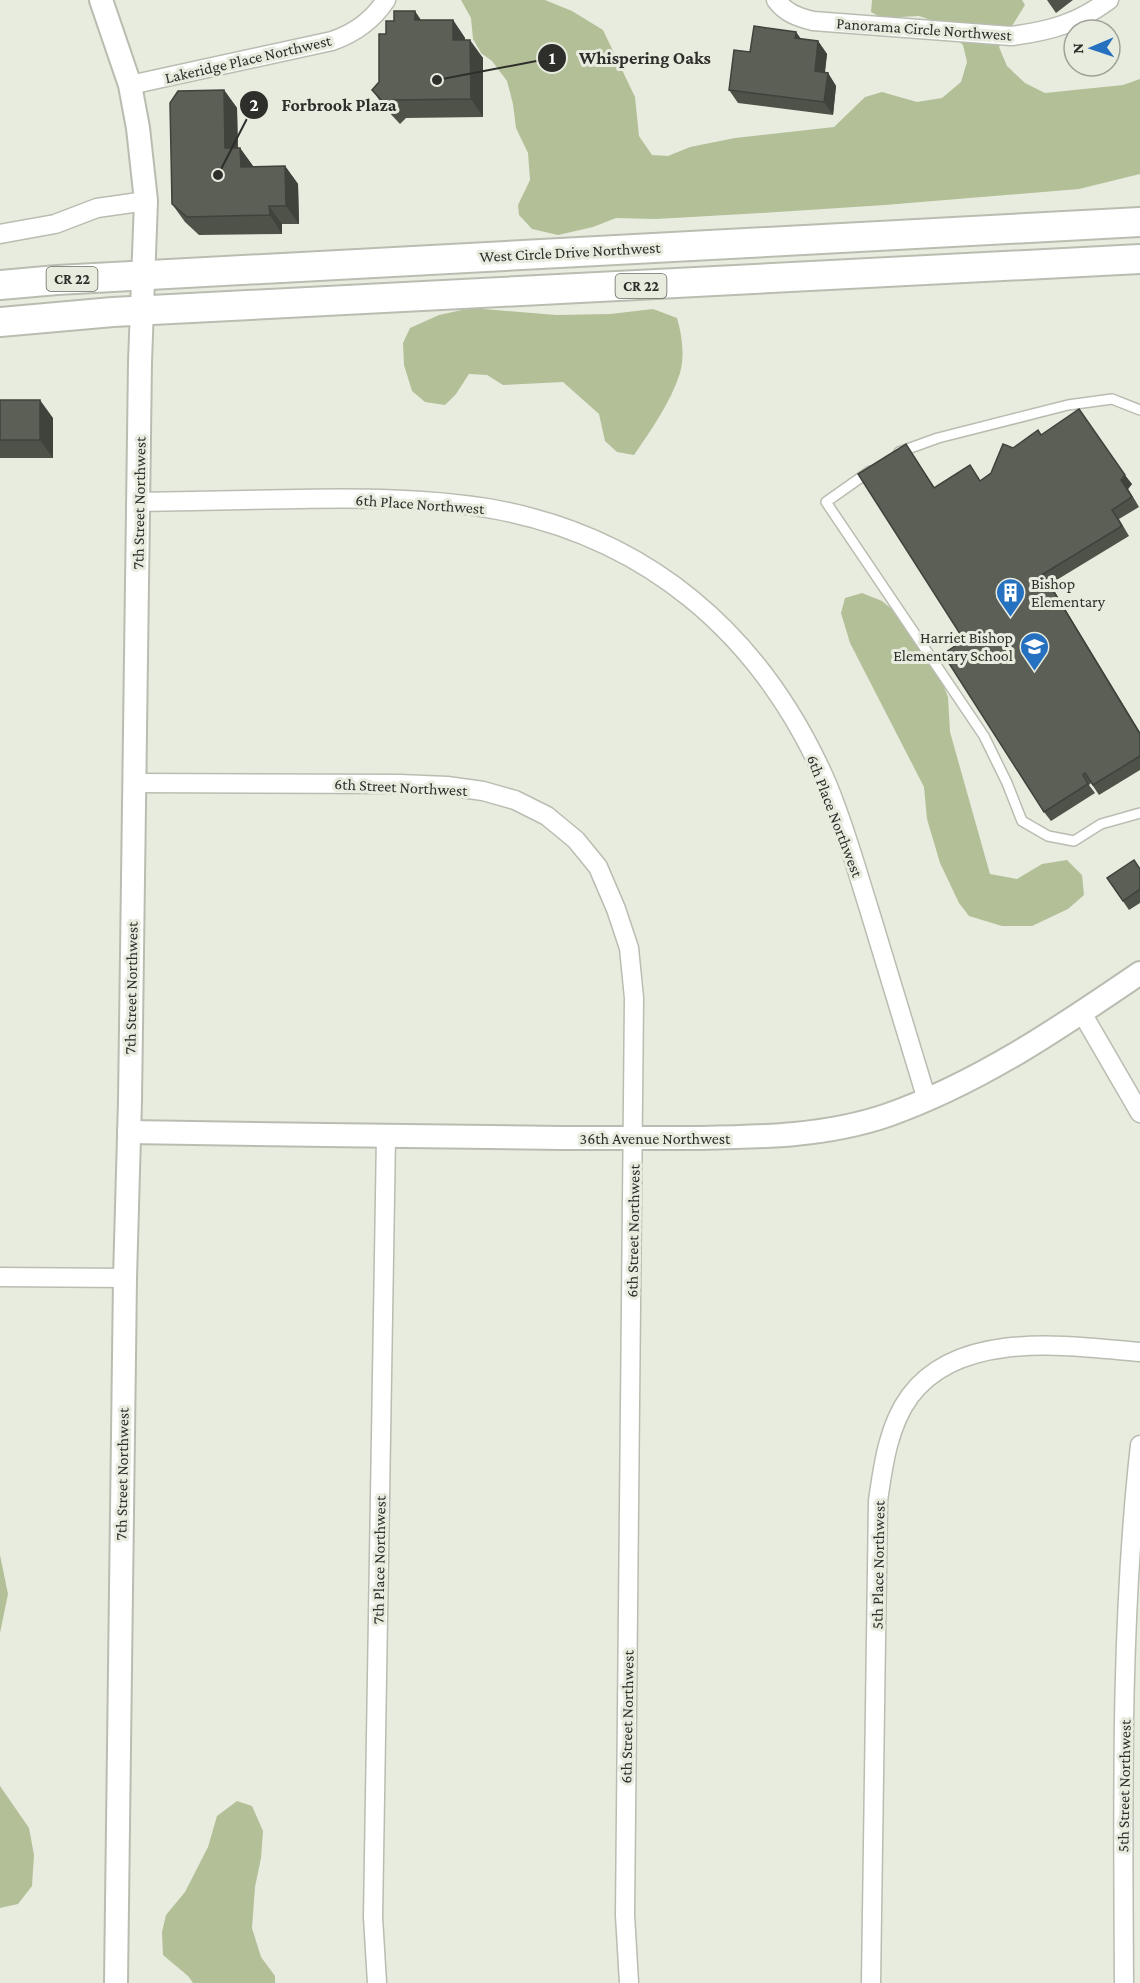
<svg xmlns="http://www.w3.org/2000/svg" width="1140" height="1983" viewBox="0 0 1140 1983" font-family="'Crimson Pro',serif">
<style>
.green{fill:#b2bf97}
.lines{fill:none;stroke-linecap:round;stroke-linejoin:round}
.service-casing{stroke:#b9bdb1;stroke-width:12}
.minor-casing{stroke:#b9bdb1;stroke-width:21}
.tertiary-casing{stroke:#b9bdb1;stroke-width:26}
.primary-casing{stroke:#b9bdb1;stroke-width:32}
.service{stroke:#fff;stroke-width:9}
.minor{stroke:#fff;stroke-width:18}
.tertiary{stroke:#fff;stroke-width:22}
.primary{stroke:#fff;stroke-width:28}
.wall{fill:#4f5249}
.shaded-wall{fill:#40423c}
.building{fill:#5c5f55;stroke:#40423c;stroke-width:1.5}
.labels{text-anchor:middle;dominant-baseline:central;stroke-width:6;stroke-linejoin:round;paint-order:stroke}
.shield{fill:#e8ecdf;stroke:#666861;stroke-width:1.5}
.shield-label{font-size:15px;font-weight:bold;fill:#2e2f2b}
.street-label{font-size:16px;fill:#2e2f2b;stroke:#e8ecdf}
.poi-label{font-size:16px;fill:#2e2f2b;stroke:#e8ecdf;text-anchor:start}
.leader{fill:none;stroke:#2e2f2b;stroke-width:2}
.callout-dot{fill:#2e2f2b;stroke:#e8ecdf;stroke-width:2}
.mark-label{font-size:18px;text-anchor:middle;font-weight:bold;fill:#fff}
.callout-label{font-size:18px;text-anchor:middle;font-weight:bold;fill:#2e2f2b;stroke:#e8ecdf;stroke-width:6;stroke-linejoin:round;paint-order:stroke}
</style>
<rect width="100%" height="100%" fill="#e8ecdf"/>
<g class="green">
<polygon points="461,0 545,0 572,11 603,30 635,97 639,136 652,155 668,156 690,147 735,138 834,127 865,97 882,92 917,102 942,98 961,82 967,62 963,45 937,22 919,16 882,18 871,12 872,0 1022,0 1025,5 999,47 1007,66 1025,83 1045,93 1123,85 1140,79 1140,174 1079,189 885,205 761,213 656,219 616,218 593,227 558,235 532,229 519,215 518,205 530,180 528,153 516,128 513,104 507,81 492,61 481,53 473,39 471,18"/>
<path d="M471,308l85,7 54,-1 43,-5 24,9c5,17 8,38 3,55 -9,29 -29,57 -46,82l-17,-3 -12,-11 -6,-27 -36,-32 -60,3 -16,-10 -18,-1 -13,20 -11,11 -20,-3 -13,-11 -8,-26 -1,-22 7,-15 29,-13z"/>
<polygon points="862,593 882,601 916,629 930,651 948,697 950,732 990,874 1017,879 1042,864 1067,860 1082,875 1084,895 1068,909 1032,926 1002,926 969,916 959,903 940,863 927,819 924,787 850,643 841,613 845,598"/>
<polygon points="0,1555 8,1594 0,1633"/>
<polygon points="0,1786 29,1828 34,1855 32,1886 18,1904 0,1908"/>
<polygon points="237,1801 252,1806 263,1831 261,1858 255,1887 252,1928 261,1957 275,1976 275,1983 193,1983 188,1976 163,1955 162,1932 166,1915 185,1892 208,1847 217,1816"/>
</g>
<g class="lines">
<defs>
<g id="service">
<polyline points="899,452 938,438 1068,405 1112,399 1140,410"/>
<polyline points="870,471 826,502 984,736 1007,783 1022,821 1048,836 1074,841 1101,824 1140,813"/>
</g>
<g id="minor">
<path d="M776,0c10,13 21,17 37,21l198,15c39,-5 65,-12 98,-36"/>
<path d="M130,85l202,-44c23,-8 40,-20 54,-41"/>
<polyline points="0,234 55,224 97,208 146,201"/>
<path d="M139,502c53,-1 107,-2 160,-3 63,-1 126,-1 188,9 159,27 273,125 338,271 18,41 30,86 44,130 19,63 38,127 58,191"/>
<polyline points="134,783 400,784 447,786 483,791 515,800 547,816 576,840 598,867 616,909 629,948 634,998 625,1915 629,1983"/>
<polyline points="1082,1013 1140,1113"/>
<polyline points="0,1277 125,1278"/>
<polyline points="377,1983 373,1917 386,1136"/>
<path d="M871,1983l7,-482c5,-35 10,-75 32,-105 50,-67 158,-50 230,-44"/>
<path d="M1124,1983c-1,-179 -4,-360 16,-538"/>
</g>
<g id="tertiary">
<polyline points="101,0 130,85 138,128 146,201 140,362 130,1101 125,1278 116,1983"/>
<path d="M129,1132c144,3 289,4 433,6 46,0 92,0 138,0 63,-1 127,-2 188,-23 91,-32 173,-88 252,-142"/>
</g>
<g id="primary">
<polyline points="0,285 57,280 1140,222"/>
<polyline points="0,322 113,312 1140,259"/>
</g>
</defs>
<use href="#service" class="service-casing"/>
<use href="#minor" class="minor-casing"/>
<use href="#tertiary" class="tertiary-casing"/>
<use href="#primary" class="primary-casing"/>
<use href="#service" class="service"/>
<use href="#minor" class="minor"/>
<use href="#tertiary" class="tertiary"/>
<use href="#primary" class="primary"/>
</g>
<g class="wall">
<polygon points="1047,0 1073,0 1056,13"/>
<polygon points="422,20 453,20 465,38 465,40 483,58 483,117 406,118 400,124 385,108 372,90 379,82 386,34"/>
<polygon points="796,32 801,39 818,41 827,54 825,73 828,73 836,86 833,115 738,103 729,90 750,52"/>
<polygon points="224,90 237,108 238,148 240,148 253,166 285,166 298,184 299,224 282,224 282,234 199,235 185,222 172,204"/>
<polygon points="0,400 53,418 53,458 0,458"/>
<polygon points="1041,435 1132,484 1128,489 1139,507 1119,519 1129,536 1050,584 1140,732 1140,770 1099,795 1091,783 1089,785 1095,793 1051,821 1044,812 964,640 906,444 935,488 980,481 991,473 1013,448"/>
<polygon points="1140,868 1140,903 1129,910 1107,878"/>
</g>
<g class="shaded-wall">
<polygon points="415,11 427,29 415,20"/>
<polygon points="453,20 465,38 465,59 453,40"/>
<polygon points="796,32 805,45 795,38"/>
<polygon points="470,40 483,58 483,117 471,99"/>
<polygon points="818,41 827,54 823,84 815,71"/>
<polygon points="828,73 836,86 833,115 824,102"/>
<polygon points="224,90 237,108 238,166 225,148"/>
<polygon points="240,148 253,166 253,185 241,167"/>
<polygon points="285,166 298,184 299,224 286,206"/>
<polygon points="269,206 282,224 282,234 270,215"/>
<polygon points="40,400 53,418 53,458 40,440"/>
<polygon points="1125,475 1132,484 1128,489 1139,507 1121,480"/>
<polygon points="1043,574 1050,584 1140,734"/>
</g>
<g class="building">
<polygon points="394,11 415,11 415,20 453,20 453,40 470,40 471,99 393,100 387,106 372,90 379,82 379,34 386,34 386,21 394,21"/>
<polygon points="754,26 796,32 795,38 818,41 815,71 828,73 824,102 729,90 734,50 750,52"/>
<polygon points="224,90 225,148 240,148 241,167 285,166 286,206 269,206 270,215 187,217 172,204 170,103 178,91"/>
<rect x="0" y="400" width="40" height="40"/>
<polygon points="1079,409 1125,475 1121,480 1132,497 1112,510 1122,526 1043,574 1140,734 1140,756 1093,785 1085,773 1083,775 1088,784 1044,812 943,654 964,640 858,474 906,444 934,488 970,465 980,481 991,473 1003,444 1013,448 1038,430 1041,435"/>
<polygon points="1134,860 1140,869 1140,889 1123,901 1107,878"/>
</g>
<defs>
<symbol id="building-pin" viewBox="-11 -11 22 30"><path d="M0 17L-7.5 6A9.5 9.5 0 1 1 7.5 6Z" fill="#2670c0" stroke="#e8ecdf"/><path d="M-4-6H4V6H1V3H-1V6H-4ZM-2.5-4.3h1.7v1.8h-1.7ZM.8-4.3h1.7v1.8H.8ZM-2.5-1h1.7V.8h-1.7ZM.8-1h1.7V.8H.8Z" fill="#fff"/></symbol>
<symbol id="school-pin" viewBox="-11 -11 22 30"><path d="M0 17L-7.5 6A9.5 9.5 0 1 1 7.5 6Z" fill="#2670c0" stroke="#e8ecdf"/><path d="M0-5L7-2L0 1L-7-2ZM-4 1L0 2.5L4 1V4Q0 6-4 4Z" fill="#fff"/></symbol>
</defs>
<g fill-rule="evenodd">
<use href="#building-pin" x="994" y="576" width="33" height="45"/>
<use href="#school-pin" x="1018" y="630" width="33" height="45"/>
</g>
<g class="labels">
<g class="shield">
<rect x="46.5" y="267" width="51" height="24" rx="4.5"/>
<rect x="615.5" y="274" width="51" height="24" rx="4.5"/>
</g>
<g class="shield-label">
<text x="72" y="279">CR 22</text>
<text x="641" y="286">CR 22</text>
</g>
<g class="street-label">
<text transform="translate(924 29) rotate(4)">Panorama Circle Northwest</text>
<text transform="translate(248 59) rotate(-13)">Lakeridge Place Northwest</text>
<text transform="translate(570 252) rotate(-3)">West Circle Drive Northwest</text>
<text transform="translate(139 503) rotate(-89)">7th Street Northwest</text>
<text transform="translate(420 504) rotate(4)">6th Place Northwest</text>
<text transform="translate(401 787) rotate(3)">6th Street Northwest</text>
<text transform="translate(835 816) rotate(69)">6th Place Northwest</text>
<text transform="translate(131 988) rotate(-89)">7th Street Northwest</text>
<text x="655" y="1138">36th Avenue Northwest</text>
<text transform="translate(633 1231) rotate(-89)">6th Street Northwest</text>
<text transform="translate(122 1474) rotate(-89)">7th Street Northwest</text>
<text transform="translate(379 1560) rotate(-89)">7th Place Northwest</text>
<text transform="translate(878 1565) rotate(-89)">5th Place Northwest</text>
<text transform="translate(627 1717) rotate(-89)">6th Street Northwest</text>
<text transform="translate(1124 1786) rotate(-89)">5th Street Northwest</text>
</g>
<g class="poi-label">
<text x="1031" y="583">Bishop<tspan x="1031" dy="18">Elementary</tspan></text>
<text x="1013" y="637" text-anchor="end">Harriet Bishop<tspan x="1013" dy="18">Elementary School</tspan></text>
</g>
</g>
<path class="leader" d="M437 80L552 58M218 175L254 105"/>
<g class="callout-dot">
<circle cx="437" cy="80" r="6"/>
<circle cx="218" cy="175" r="6"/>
<circle cx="552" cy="58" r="15"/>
<circle cx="254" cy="105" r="15"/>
</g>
<g class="mark-label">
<text x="552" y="64">1</text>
<text x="254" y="111">2</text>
</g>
<g class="callout-label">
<text x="645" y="64">Whispering Oaks</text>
<text x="339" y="111">Forbrook Plaza</text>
</g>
<g transform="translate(1092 48) rotate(268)"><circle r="28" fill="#e8ecdf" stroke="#9ea097" stroke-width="1.5"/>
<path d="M0-4.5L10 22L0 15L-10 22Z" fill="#2670c0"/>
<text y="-9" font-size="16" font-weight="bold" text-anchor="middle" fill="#2e2f2b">N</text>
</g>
</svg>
